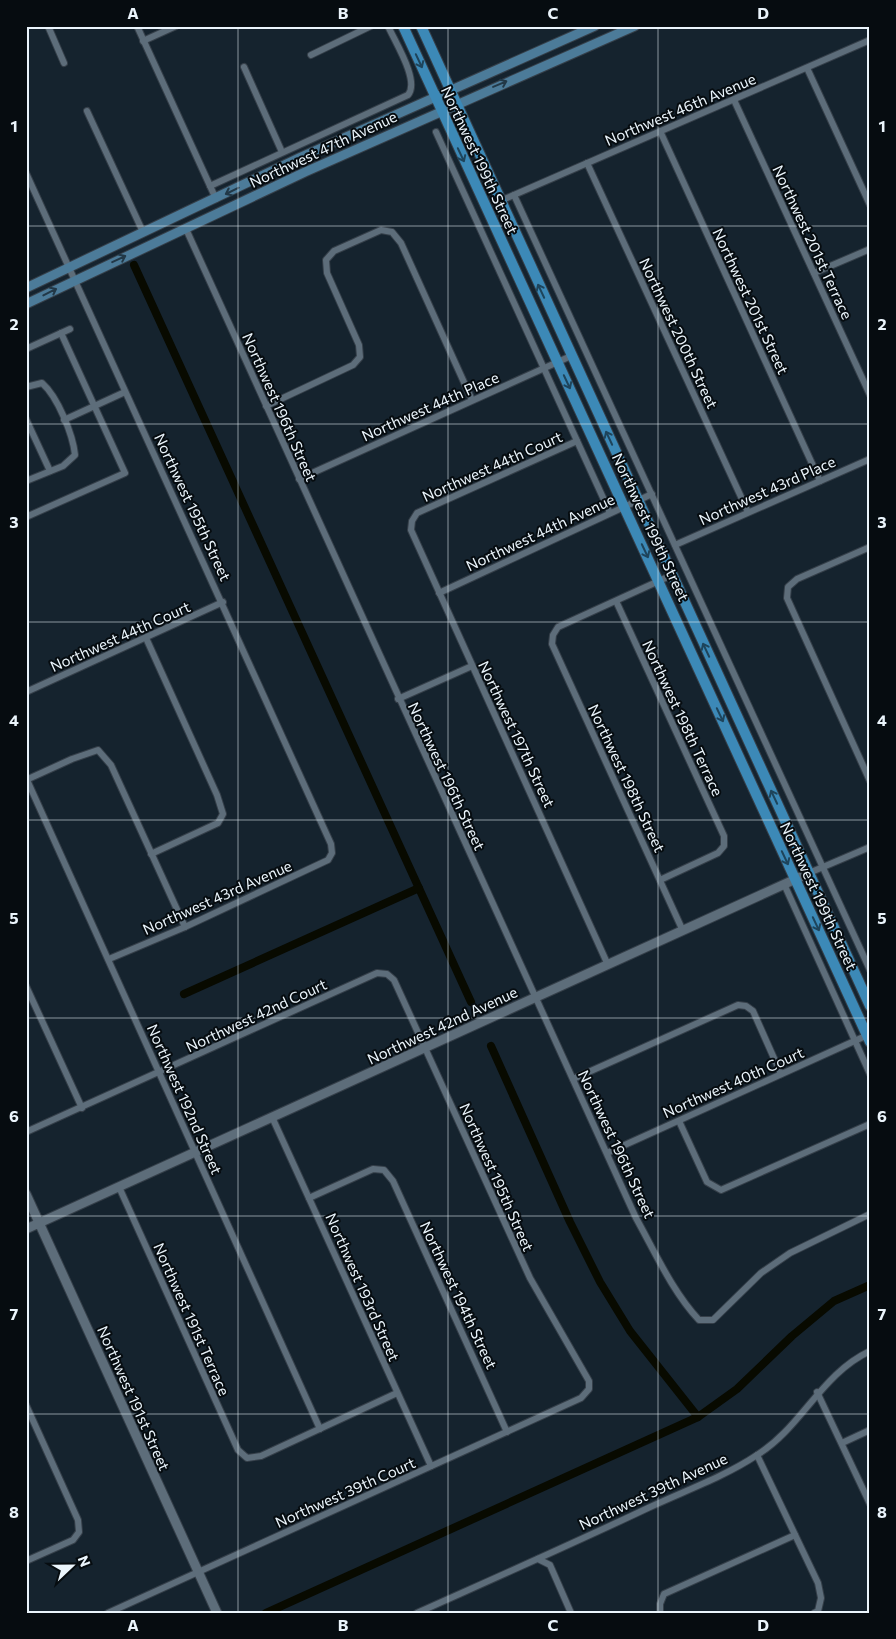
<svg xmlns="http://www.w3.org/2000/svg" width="896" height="1639" viewBox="0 0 896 1639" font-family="Commissioner,sans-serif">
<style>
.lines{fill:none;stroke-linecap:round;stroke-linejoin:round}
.canal{stroke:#080a00;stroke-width:8}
.minor-casing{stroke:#353f49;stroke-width:8}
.tertiary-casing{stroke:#353f49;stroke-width:11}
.secondary-casing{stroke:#353f49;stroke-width:11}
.primary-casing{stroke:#353f49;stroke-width:12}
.minor{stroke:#5d6d7a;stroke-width:6}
.tertiary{stroke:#5d6d7a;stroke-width:9}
.secondary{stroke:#4c7b99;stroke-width:9}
.primary{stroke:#3c89b7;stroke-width:10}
.oneway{stroke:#1e445b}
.oneway2{stroke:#223847}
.grid{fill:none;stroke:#ebf5fc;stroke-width:1;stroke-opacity:0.55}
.labels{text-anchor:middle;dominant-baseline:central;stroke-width:4;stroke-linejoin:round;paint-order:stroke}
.street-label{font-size:15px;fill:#ebf5fc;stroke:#060c10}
.neatline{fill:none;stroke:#ebf5fc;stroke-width:2}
.grid-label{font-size:16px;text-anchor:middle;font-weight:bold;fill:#ebf5fc}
</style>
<rect width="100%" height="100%" fill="#15232e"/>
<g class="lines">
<g class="canal">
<polyline points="134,265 471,1002"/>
<polyline points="184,994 419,888"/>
<polyline points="491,1046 570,1222 600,1282 630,1331 698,1417"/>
<polyline points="266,1613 698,1417 737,1389 792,1336 834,1301 870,1285"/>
</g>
<defs>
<g id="minor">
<polyline points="48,26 64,63"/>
<polyline points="137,26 216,199"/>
<polyline points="143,41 176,26"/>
<polyline points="311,55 371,26"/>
<polyline points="244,67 282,152"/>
<polyline points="807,68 870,205"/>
<polyline points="734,100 870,395"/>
<polyline points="87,111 143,232"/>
<polyline points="660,131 820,481"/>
<polyline points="436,132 610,513"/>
<polyline points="587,163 748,512"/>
<polyline points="26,173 331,844 332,853 328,860 185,927 109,959"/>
<path d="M210,186l198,-91c12,-14 -13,-53 -20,-69"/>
<polyline points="514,195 870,970"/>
<polyline points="500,201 870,40"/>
<path d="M186,229l450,989c19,34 36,73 63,102h14l48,-47 29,-20 80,-39"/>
<polyline points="814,273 870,249"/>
<polyline points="26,349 70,329"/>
<path d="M26,387l16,-4c16,14 31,52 33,72l-12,11 -37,15"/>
<polyline points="266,406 353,365 360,357 359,345 327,273 326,260 334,251 381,230 392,232 401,243 472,400"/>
<polyline points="26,419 50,471"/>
<polyline points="64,420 125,392"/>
<polyline points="577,441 417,513 412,521 411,530 608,965"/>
<polyline points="299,479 571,356"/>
<polyline points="26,517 125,473 61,333"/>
<polyline points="675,545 870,459"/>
<polyline points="870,547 797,579 788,587 787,598 870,781"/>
<polyline points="672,575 558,627 553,635 552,644 683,931"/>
<polyline points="439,593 652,494"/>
<polyline points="616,601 724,836 724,846 718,853 660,880"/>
<polyline points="146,638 217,795 223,814 218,823 151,854"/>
<polyline points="26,692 223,602"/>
<polyline points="398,699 472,666"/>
<polyline points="26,780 72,759 98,750 111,765 185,927"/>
<polyline points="27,780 320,1429"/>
<polyline points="809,873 870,847"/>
<polyline points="784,884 870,1074"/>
<polyline points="26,986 82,1108"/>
<polyline points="573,1079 738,1005 746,1006 753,1011 781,1074"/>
<polyline points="272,1117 431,1466"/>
<polyline points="679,1121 707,1182 721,1190 870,1124"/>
<polyline points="26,1132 377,973 387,974 394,980 530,1278 589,1381 589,1389 581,1398 108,1613"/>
<polyline points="607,1153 870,1034"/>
<polyline points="119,1187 238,1450 247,1458 261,1456 397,1393"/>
<polyline points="309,1198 373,1169 384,1170 393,1181 507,1432"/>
<polyline points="817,1392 870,1504"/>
<polyline points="26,1405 78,1520 79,1532 73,1540 26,1561"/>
<polyline points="842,1443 870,1430"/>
<polyline points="757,1455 818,1583 821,1598 818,1611 814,1613"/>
<polyline points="538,1559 550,1565 571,1613"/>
<path d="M417,1613c78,-35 155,-69 231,-105 36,-17 76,-31 109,-53 45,-28 64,-81 113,-104"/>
<polyline points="660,1613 660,1604 664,1594 795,1535"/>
</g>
<g id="tertiary">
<polyline points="26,1194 217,1613"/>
<polyline points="26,1229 809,873"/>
</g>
<g id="secondary">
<polyline points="26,288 301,157 595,26"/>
<polyline points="26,304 305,172 635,26"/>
</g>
<g id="primary">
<polyline points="403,26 870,1042"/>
<polyline points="421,26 870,1006"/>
</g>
</defs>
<use href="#minor" class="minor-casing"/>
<use href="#tertiary" class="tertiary-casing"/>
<use href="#secondary" class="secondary-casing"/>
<use href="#primary" class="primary-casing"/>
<use href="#minor" class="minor"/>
<use href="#tertiary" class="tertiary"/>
<use href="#secondary" class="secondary"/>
<use href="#primary" class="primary"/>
</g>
<defs><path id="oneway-shaft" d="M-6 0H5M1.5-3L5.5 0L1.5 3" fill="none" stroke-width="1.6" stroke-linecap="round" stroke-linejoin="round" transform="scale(1.25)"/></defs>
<g class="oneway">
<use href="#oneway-shaft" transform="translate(419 61) rotate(65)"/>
<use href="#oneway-shaft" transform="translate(461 155) rotate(65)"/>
<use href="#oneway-shaft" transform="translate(541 291) rotate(-115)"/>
<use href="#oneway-shaft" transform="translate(567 382) rotate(65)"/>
<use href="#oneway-shaft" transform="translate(609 438) rotate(-115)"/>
<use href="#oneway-shaft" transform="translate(645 551) rotate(65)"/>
<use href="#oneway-shaft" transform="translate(706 650) rotate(-115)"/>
<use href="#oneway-shaft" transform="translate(720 715) rotate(65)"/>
<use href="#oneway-shaft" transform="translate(774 797) rotate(-115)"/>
<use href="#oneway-shaft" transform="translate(785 858) rotate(65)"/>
<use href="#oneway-shaft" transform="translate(816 924) rotate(65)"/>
</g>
<g class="oneway2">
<use href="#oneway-shaft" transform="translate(500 84) rotate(-23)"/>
<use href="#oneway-shaft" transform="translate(232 191) rotate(154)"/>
<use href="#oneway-shaft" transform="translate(119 259) rotate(-25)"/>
<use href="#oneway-shaft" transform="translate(50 292) rotate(-27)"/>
</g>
<path class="grid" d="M238,26v1587M448,26v1587M658,26v1587M26,226h844M26,424h844M26,622h844M26,820h844M26,1018h844M26,1216h844M26,1414h844"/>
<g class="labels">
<g class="street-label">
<text transform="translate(680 109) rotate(-23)">Northwest 46th Avenue</text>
<text transform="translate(323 149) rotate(-25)">Northwest 47th Avenue</text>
<text transform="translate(480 160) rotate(65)">Northwest 199th Street</text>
<text transform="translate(813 242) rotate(65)">Northwest 201st Terrace</text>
<text transform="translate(751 301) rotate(65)">Northwest 201st Street</text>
<text transform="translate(679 333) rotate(65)">Northwest 200th Street</text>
<text transform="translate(430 406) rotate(-24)">Northwest 44th Place</text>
<text transform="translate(280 407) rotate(66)">Northwest 196th Street</text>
<text transform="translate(492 466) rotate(-24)">Northwest 44th Court</text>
<text transform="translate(767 490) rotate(-24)">Northwest 43rd Place</text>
<text transform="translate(193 507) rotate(65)">Northwest 195th Street</text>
<text transform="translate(651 527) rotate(65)">Northwest 199th Street</text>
<text transform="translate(540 532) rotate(-25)">Northwest 44th Avenue</text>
<text transform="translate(120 636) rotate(-24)">Northwest 44th Court</text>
<text transform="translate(683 718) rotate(65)">Northwest 198th Terrace</text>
<text transform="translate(517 734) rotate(65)">Northwest 197th Street</text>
<text transform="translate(447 776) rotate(65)">Northwest 196th Street</text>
<text transform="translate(627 778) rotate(65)">Northwest 198th Street</text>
<text transform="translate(819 896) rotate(65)">Northwest 199th Street</text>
<text transform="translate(217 897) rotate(-24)">Northwest 43rd Avenue</text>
<text transform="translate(256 1015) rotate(-25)">Northwest 42nd Court</text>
<text transform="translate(442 1025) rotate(-25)">Northwest 42nd Avenue</text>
<text transform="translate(733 1082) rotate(-24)">Northwest 40th Court</text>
<text transform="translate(185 1099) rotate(66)">Northwest 192nd Street</text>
<text transform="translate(617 1144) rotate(65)">Northwest 196th Street</text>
<text transform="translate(497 1177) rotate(66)">Northwest 195th Street</text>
<text transform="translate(363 1287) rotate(66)">Northwest 193rd Street</text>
<text transform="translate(459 1295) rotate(65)">Northwest 194th Street</text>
<text transform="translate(192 1319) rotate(66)">Northwest 191st Terrace</text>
<text transform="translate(134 1398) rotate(66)">Northwest 191st Street</text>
<text transform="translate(653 1491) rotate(-25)">Northwest 39th Avenue</text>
<text transform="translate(345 1492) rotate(-24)">Northwest 39th Court</text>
</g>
</g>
<rect width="896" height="1639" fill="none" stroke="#060c10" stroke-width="55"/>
<g transform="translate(72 1566) rotate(68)" stroke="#060c10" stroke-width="4" paint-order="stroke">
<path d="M0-4L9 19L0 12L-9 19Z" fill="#ebf5fc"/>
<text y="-8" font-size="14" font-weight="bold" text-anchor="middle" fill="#ebf5fc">N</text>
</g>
<rect x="28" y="28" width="840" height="1584" class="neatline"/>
<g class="grid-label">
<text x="133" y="19">A</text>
<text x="343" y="19">B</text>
<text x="553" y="19">C</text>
<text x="763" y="19">D</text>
<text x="14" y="132">1</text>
<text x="882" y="132">1</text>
<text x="14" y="330">2</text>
<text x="882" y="330">2</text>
<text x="14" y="528">3</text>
<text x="882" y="528">3</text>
<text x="14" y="726">4</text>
<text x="882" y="726">4</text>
<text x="14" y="924">5</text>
<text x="882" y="924">5</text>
<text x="14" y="1122">6</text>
<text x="882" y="1122">6</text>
<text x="14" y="1320">7</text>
<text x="882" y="1320">7</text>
<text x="14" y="1518">8</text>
<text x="882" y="1518">8</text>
<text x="133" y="1631">A</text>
<text x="343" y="1631">B</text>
<text x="553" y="1631">C</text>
<text x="763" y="1631">D</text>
</g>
</svg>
